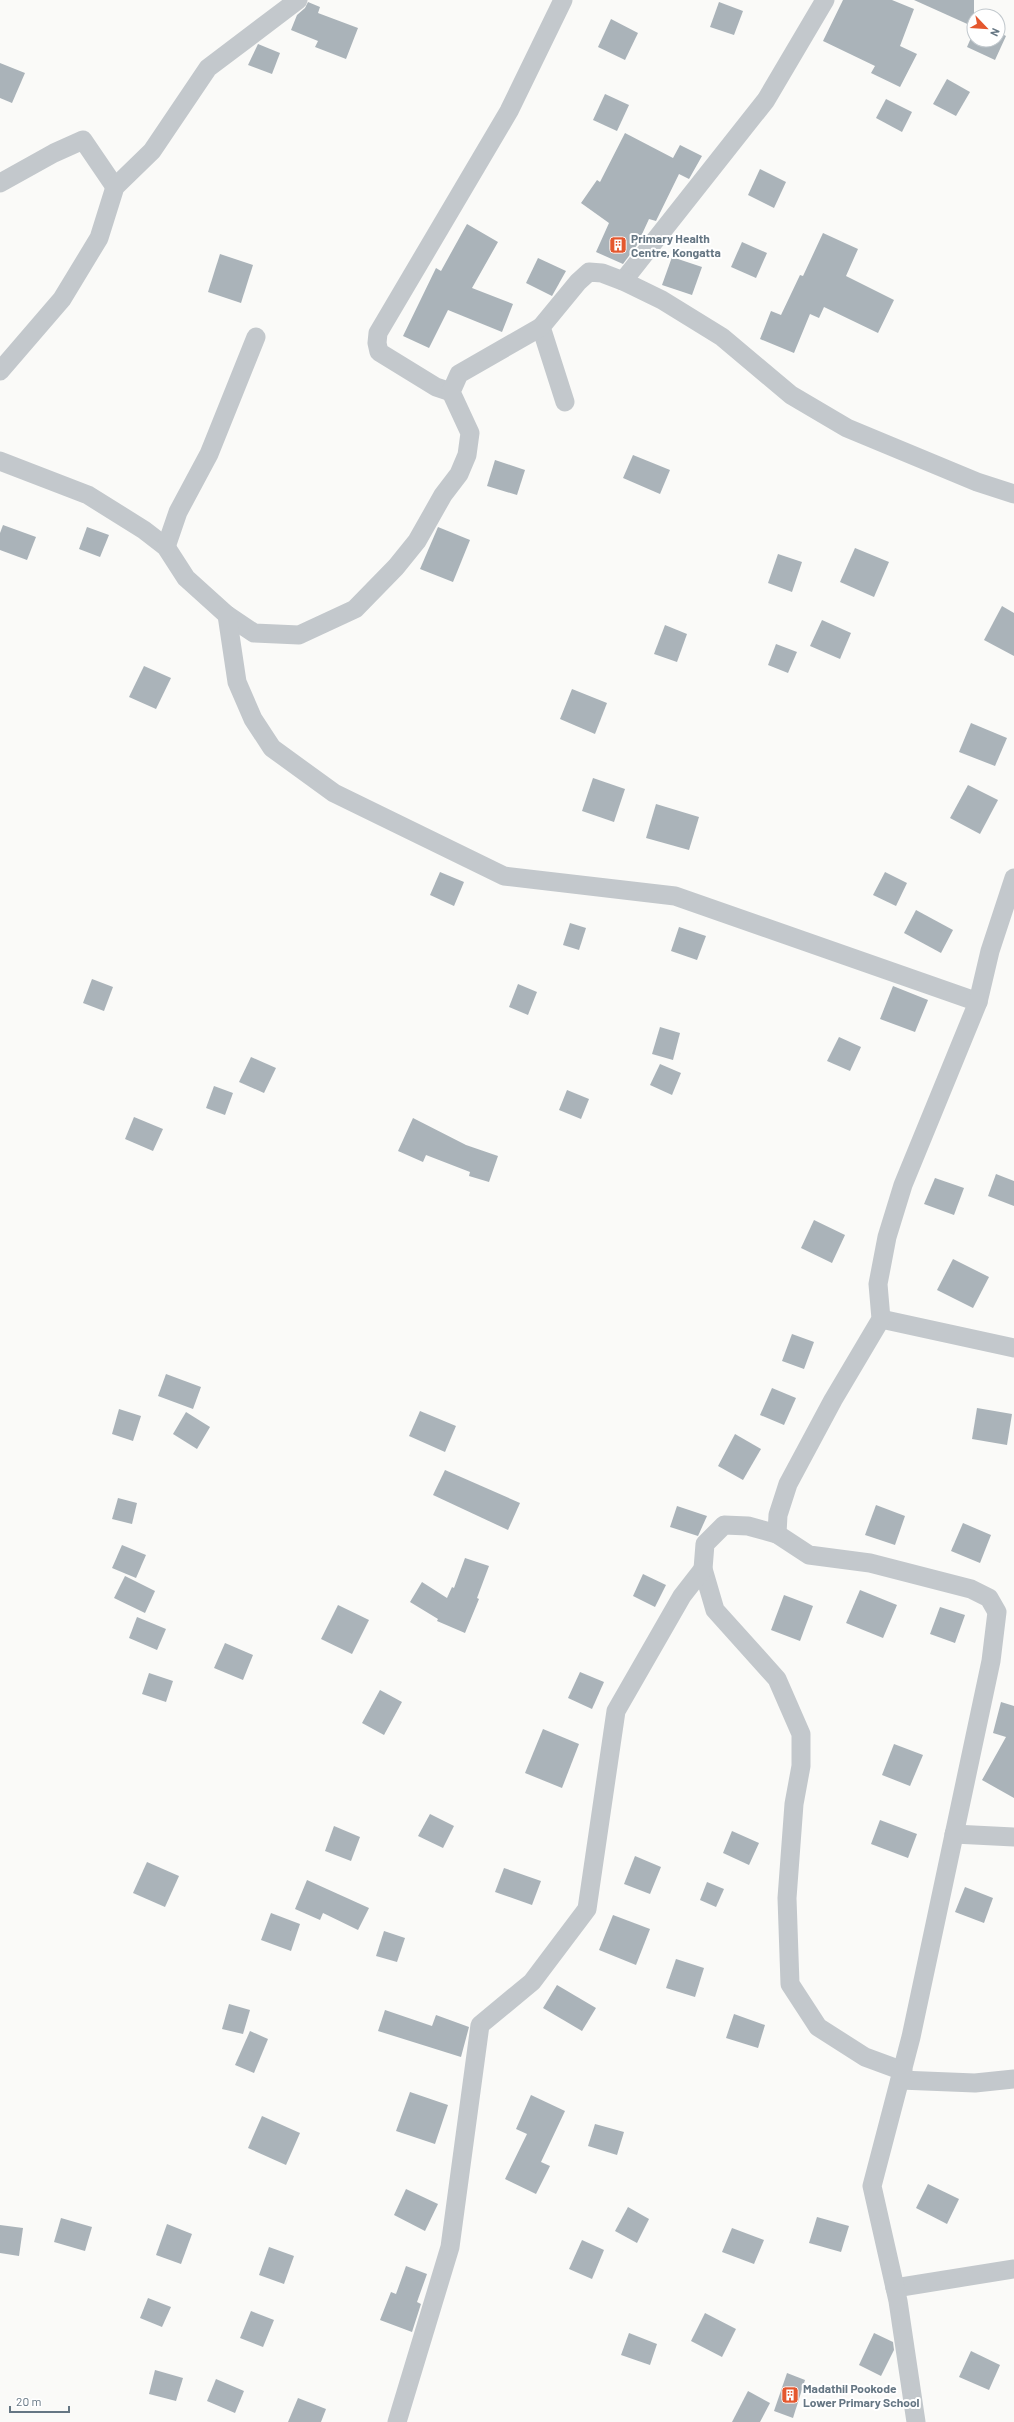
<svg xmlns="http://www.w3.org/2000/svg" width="1014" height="2422" viewBox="0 0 1014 2422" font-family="Barlow,sans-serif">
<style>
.building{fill:#aab3b9}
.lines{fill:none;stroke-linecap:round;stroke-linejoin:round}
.street{stroke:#c3c8cc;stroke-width:19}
.labels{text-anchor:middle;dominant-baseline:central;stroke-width:4;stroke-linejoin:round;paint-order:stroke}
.poi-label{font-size:12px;font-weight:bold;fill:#657683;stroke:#fff;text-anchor:start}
</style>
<rect width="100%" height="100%" fill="#fafaf8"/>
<g class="building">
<polygon points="843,0 892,0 914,9 900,46 917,54 900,87 871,73 875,66 823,41"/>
<polygon points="914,0 974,0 974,27"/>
<polygon points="308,2 320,7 318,13 358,28 346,59 315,47 318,41 291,30 297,15 305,8"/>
<polygon points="719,2 743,11 734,35 710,27"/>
<polygon points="611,19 638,33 625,60 598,47"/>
<polygon points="974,31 974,40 998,40 998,32 1006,36 995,60 967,47"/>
<polygon points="258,44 280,53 272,74 248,65"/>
<polygon points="0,63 25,73 12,103 0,98"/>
<polygon points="947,79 970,92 956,116 933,104"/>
<polygon points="605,94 629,105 617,131 593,120"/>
<polygon points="886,99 912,112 902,132 876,118"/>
<polygon points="625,133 673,158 680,145 702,156 689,179 679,174 656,221 649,219 637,245 623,264 596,252 609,223 581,203 597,180 600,182"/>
<polygon points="760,169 786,182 774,208 748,195"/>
<polygon points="467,224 498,242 472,288 513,304 502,332 448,310 429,348 403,336 436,268 441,271"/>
<polygon points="823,233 858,249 846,276 894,300 878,333 824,307 819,318 810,314 794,353 760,339 771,311 781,315 800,275 803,276"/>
<polygon points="742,242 767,253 756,278 731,267"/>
<polygon points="220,254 253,265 241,303 208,292"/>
<polygon points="672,257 702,267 692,295 662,285"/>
<polygon points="538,258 566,271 552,296 526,283"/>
<polygon points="633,455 670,470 660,494 623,478"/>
<polygon points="495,460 525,470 517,495 487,486"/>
<polygon points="3,525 36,537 27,560 0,550 0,533"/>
<polygon points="87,527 109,535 100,557 79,549"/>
<polygon points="438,527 470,540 453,582 420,569"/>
<polygon points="855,548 889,562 874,597 840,582"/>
<polygon points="778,554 802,562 792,592 768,583"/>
<polygon points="1002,606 1014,613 1014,656 984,640"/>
<polygon points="822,620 851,633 840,659 810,646"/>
<polygon points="665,625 687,634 677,662 654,654"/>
<polygon points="776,644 797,652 788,673 768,665"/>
<polygon points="144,666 171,678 156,709 129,697"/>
<polygon points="572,689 607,703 595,734 560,719"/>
<polygon points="971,723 1007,738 995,766 959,752"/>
<polygon points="593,778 625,789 614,822 582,811"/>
<polygon points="968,785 998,800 980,834 950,818"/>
<polygon points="656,804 699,817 689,850 646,838"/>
<polygon points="440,872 464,882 454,906 430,895"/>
<polygon points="885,872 907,883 896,906 873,895"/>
<polygon points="916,910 953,930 941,953 904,933"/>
<polygon points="570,923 586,928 579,950 563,945"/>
<polygon points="679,927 706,936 697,960 671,951"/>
<polygon points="92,979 113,987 104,1011 83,1003"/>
<polygon points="518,984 537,992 528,1015 509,1007"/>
<polygon points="893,986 928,1000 915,1032 880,1019"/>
<polygon points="660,1027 680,1033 673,1060 652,1054"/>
<polygon points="839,1037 861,1047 850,1071 827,1061"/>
<polygon points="251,1057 276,1068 264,1093 239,1082"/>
<polygon points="660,1064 681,1073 672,1095 650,1085"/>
<polygon points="214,1086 233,1093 225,1115 206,1108"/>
<polygon points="567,1090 589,1099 581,1119 559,1110"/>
<polygon points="134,1117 163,1129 153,1151 125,1139"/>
<polygon points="413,1118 466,1145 498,1156 489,1182 469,1176 470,1172 426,1155 423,1162 398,1151"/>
<polygon points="996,1174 1014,1181 1014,1206 988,1196"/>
<polygon points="935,1178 964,1188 954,1215 924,1204"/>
<polygon points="814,1220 845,1235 832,1263 801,1248"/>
<polygon points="953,1259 989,1277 973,1308 937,1290"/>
<polygon points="792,1334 814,1342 804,1369 782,1361"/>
<polygon points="166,1374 201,1387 193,1409 158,1396"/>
<polygon points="772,1388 796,1398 784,1425 760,1415"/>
<polygon points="977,1408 1012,1414 1007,1445 972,1439"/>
<polygon points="119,1409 141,1416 133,1441 112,1434"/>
<polygon points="420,1411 456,1426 445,1452 409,1436"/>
<polygon points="186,1412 210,1427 197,1449 173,1434"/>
<polygon points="735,1434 761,1449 743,1480 718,1466"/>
<polygon points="445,1470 520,1503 508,1530 433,1495"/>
<polygon points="118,1498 137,1503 132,1524 112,1519"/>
<polygon points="876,1505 905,1516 895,1545 865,1535"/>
<polygon points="677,1506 707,1516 698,1536 670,1527"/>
<polygon points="963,1523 991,1535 980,1563 951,1551"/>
<polygon points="122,1545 146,1555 136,1578 112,1568"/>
<polygon points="465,1558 489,1566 477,1598 479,1599 465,1633 437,1621 438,1619 410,1602 422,1582 447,1598 452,1587 454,1588"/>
<polygon points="643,1574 666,1585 655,1607 633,1596"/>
<polygon points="125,1576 155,1591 145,1613 114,1598"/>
<polygon points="860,1590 897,1605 883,1638 846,1623"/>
<polygon points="784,1595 813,1606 800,1641 771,1630"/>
<polygon points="338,1605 369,1620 352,1654 321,1639"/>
<polygon points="940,1607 965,1615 955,1643 930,1634"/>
<polygon points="137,1617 166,1629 157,1650 129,1638"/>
<polygon points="225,1643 253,1655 243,1680 214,1668"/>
<polygon points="580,1672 604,1682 592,1709 568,1698"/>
<polygon points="149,1673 173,1681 166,1702 142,1694"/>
<polygon points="380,1690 402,1702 384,1735 362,1723"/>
<polygon points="1001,1702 1014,1706 1014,1798 982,1780 1006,1737 993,1733"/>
<polygon points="543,1729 579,1744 562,1788 525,1773"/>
<polygon points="894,1744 923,1755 910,1786 882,1775"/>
<polygon points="430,1814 454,1826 443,1848 418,1836"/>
<polygon points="880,1820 917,1834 908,1858 871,1844"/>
<polygon points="334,1826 360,1837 351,1861 325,1851"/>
<polygon points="732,1831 759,1843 749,1865 723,1853"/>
<polygon points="635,1856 661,1867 650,1894 624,1884"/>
<polygon points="147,1862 179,1876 165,1907 133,1893"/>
<polygon points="504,1868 541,1881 532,1905 495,1892"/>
<polygon points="307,1880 369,1908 358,1930 323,1913 320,1920 295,1909"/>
<polygon points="707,1882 724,1889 716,1907 700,1900"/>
<polygon points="965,1887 993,1898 984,1923 955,1912"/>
<polygon points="271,1913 300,1924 291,1951 261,1940"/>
<polygon points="613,1915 650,1929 636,1965 599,1950"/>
<polygon points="384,1931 405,1938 397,1962 376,1956"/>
<polygon points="676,1959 704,1968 695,1997 666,1988"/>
<polygon points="557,1985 596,2008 582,2031 543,2008"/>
<polygon points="229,2004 250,2010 243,2034 222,2029"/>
<polygon points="385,2010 432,2026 436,2015 469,2027 461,2057 378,2031"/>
<polygon points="734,2014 765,2025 758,2048 726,2038"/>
<polygon points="250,2031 268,2039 254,2073 235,2065"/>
<polygon points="410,2092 448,2105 435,2144 396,2131"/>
<polygon points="531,2095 565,2111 541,2162 550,2166 536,2194 505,2179 527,2134 516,2129"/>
<polygon points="262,2116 300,2133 286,2165 248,2148"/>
<polygon points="595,2124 624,2132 617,2155 588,2146"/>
<polygon points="928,2184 959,2199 947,2224 916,2208"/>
<polygon points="406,2189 438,2204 425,2231 394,2215"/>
<polygon points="628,2207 649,2219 637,2243 615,2231"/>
<polygon points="817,2217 849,2226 841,2252 809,2243"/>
<polygon points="61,2218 92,2227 85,2251 54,2242"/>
<polygon points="167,2224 192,2234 181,2264 156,2255"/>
<polygon points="0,2225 23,2228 19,2256 0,2253"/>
<polygon points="732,2228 764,2240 754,2264 722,2252"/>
<polygon points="582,2240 604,2250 592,2279 569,2269"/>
<polygon points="269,2247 294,2256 284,2284 259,2275"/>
<polygon points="406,2266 427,2274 417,2302 421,2304 412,2332 380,2320 391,2292 396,2294"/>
<polygon points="148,2298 171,2307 162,2327 140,2318"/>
<polygon points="251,2311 274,2320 263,2347 240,2338"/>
<polygon points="705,2313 736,2329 722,2357 691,2341"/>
<polygon points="629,2333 657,2344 650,2365 621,2355"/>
<polygon points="874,2333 893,2342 894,2350 881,2376 859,2365"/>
<polygon points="971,2351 1000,2365 989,2390 959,2377"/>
<polygon points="155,2370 183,2378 176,2401 149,2394"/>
<polygon points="787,2373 805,2380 793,2418 774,2411"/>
<polygon points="216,2379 244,2391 235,2413 207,2401"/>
<polygon points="748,2391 770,2403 760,2422 732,2422"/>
<polygon points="298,2398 326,2409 321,2422 288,2422"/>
</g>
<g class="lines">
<g class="street">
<polyline points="0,183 54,153 83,140 115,187"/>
<polyline points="623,281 766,100 825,0"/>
<polyline points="0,371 62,299 99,238 115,187 152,151 208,68 298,0"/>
<polyline points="451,392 436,387 379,352 377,343 378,333 509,111 563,0"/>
<polyline points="565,402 541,327 578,282 589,272 602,273 623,281 662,300 722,337 791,395 847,428 977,482 1014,494"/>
<polyline points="0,461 88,495 144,530 166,547 186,578 227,615 254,633 299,635 355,609 396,567 417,541 443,495 459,474 467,455 470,433 451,392 459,374 541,327"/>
<polyline points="166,547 178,512 209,454 256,337"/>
<polyline points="227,615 237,682 253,719 272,748 334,793 504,876 675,896 978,1002"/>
<polyline points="881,1319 1014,1348"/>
<polyline points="777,1534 748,1526 724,1525 705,1544 703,1569 715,1610 777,1679 801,1734 801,1766 794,1804 787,1898 790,1984 818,2027 865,2057 903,2071"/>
<polyline points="954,1834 1014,1837"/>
<polyline points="900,2080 975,2083 1014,2079"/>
<polyline points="895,2288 1014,2269"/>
<polyline points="397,2422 450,2247 480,2025 532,1982 587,1909 616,1711 682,1596 703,1569"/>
<polyline points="916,2422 898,2301 872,2186 911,2037 991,1661 997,1612 989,1598 971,1589 870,1563 809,1555 777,1534 778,1515 788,1484 833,1400 881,1319 878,1284 887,1237 903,1185 978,1002 990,951 1014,878"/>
</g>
</g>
<defs>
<symbol id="building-square" viewBox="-11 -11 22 22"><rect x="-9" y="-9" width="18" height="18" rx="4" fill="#e4572e" stroke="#fff"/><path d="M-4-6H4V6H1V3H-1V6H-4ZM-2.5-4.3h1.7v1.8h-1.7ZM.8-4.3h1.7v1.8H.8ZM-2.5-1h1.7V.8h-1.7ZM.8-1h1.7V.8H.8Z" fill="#fff"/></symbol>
</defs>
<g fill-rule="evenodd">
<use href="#building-square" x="608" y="235" width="20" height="20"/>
<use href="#building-square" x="780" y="2385" width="20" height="20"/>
</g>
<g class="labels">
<g class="poi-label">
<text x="631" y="238">Primary Health<tspan x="631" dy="14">Centre, Kongatta</tspan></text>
<text x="803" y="2388">Madathil Pookode<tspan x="803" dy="14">Lower Primary School</tspan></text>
</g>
</g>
<g transform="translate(986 28) rotate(115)"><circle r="19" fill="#ffffff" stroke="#c1c8cd"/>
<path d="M0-3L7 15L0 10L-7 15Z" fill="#e4572e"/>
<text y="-6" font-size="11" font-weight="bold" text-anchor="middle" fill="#657683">N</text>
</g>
<path d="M10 2406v6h59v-6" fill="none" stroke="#657683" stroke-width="2"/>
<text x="16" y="2406" font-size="12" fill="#657683" stroke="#ffffff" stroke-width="3" paint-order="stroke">20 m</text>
</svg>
